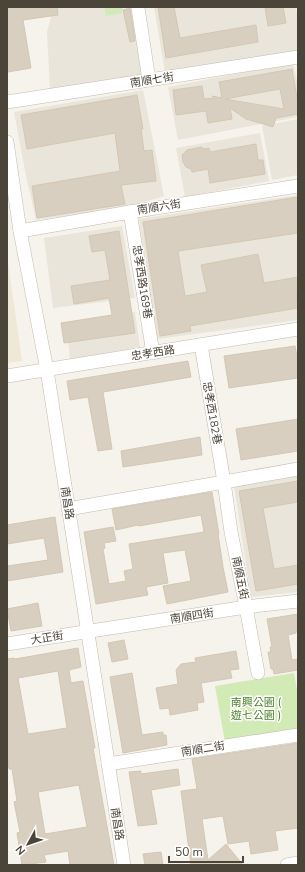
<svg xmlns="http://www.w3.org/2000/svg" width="305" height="872" viewBox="0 0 305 872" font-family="'Nunito Sans','Noto Sans TC',sans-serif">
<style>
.residential{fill:#eae5da}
.education{fill:#efe8d6}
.green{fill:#d2eab5}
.building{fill:#d8cfc1;stroke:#d3c7b4;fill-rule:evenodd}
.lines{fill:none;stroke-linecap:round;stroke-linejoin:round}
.minor-casing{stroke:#c2bbae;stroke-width:14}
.minor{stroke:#fff;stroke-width:13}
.labels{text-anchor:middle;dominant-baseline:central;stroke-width:3;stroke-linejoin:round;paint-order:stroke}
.street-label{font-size:11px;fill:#4b4439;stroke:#fff}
.park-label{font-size:11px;fill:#4a7f2a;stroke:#fff}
</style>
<rect width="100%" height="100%" fill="#f6f3ec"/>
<g class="residential">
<polygon points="54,7 104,7 106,16 133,10 145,77 50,91 47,32"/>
<polygon points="154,7 296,7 298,18 298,54 165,72"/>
<polygon points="293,63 298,86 298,117 178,140 168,87"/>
<polygon points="143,90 164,196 128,207 36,220 26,176 14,112"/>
<polygon points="298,119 298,175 272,180 262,126"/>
<polygon points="260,133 269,181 185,197 176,148"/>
<polygon points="298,195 298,320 157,339 139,219"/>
<polygon points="122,226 135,298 53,308 44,238"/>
<polygon points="135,312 140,347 70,359 66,322"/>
<polygon points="298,476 298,592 251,597 234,486"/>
</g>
<polygon class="education" points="7,255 22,361 7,363"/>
<g class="green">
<polygon points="104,7 128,7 123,7 122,13 106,16"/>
<polygon points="294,673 298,696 298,729 225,742 215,686"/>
</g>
<g class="building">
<polygon points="7,7 57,7 58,15 23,20 31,68 8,72 7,63"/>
<polygon points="158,7 174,7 180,38 256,25 258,42 166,58"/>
<polygon points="265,7 283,7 286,23 268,26"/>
<polygon points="130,8 135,41 130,42 123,10"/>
<path d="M292,69l6,34v11l-22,4 -3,9 -27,-8 -16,-11 2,11 -24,4 -2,-12 -30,4 -3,-25 29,-4 2,13 10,-1 -2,-2 10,2 -3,-16zM280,89l4,20 -59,-10z"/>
<polygon points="137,95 143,129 141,129 144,151 152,150 156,181 121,185 125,204 37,218 32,186 120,171 115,133 27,149 21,115"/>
<polygon points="256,144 258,160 263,160 265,174 210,183 208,169 192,172 191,169 186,167 183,162 182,155 187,150 202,147 203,149 209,148 210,152"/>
<polygon points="298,197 298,233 178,251 185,296 207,292 201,265 258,254 264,283 298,277 298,290 296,290 298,308 190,326 191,331 160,336 143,222"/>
<polygon points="119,231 135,333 64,343 61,323 112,315 109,298 74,304 71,286 110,280 105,250 92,252 89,236"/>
<polygon points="295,346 298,362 298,378 229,388 224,356"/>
<polygon points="188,361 191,377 103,392 112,449 98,451 88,397 70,400 67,381"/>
<polygon points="298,419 298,451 241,460 236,429"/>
<polygon points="200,437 202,455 123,467 121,451"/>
<polygon points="298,481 298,502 263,508 274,569 298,565 298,584 256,591 239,491"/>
<polygon points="212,492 219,534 218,534 223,567 228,592 167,604 163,586 191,581 185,550 163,553 168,583 146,587 148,595 96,604 84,532 113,527 116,541 104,543 105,548 103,549 109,584 126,581 124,571 133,569 129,544 204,532 201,515 139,526 138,525 116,530 112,509"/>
<polygon points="55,517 63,572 7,581 7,566 48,560 44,538 7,544 7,525"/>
<polygon points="38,603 42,626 11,631 7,609"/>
<polygon points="298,614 298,631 296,631 296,633 288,635 292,660 298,659 298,670 274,674 273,669 271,669 268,652 271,652 270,647 272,647 267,619"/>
<polygon points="124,640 128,659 112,662 108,643"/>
<path d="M78,648l3,19 -12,3 2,13 12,-2 12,67h-2l21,117h-44l-2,-14 -24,4 2,7 -24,3 -5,-32 3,-1 -6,-30 3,-1 -5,-32h-3l-2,-14v-96l7,-1 1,1zM58,671l9,57 -39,6 -10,-56zM79,785l8,42 -42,7 -7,-42z"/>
<polygon points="236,651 239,669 230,670 232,678 201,683 204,702 197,703 198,710 170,715 169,708 160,709 156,688 178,684 176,670 181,664 196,662 195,658"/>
<polygon points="132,673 142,735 163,732 163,735 166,735 167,745 123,753 110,677"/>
<polygon points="298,743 298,828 275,831 278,850 251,854 249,841 228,844 223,816 202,819 208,860 226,844 243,865 191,865 181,791 197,789 192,759"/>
<polygon points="178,769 180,785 151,790 157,824 138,826 129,772 141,771 141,774"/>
<polygon points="161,852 163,865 145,865 143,854"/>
</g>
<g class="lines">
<defs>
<g id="minor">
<polyline points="138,8 149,80"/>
<polyline points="7,102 298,57"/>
<polyline points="7,142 20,231 47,370 124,865"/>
<polyline points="130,212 153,353"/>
<polyline points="20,231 130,212 298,186"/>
<polyline points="201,345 224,482 298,469"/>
<polyline points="7,376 298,329"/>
<polyline points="68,509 224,482 231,532 246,607 258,673"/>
<polyline points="7,644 246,607 298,601"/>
<polyline points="108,764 298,735"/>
<polyline points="287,865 298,863"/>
</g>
</defs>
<use href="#minor" class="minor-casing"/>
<use href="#minor" class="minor"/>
</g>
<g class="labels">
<g class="street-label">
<text transform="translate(152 80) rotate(-9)">南順七街</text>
<text transform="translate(159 207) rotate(-9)">南順六街</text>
<text transform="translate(142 282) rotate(81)">忠孝西路169巷</text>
<text transform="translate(153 353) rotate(-9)">忠孝西路</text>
<text transform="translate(212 413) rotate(80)">忠孝西182巷</text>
<text transform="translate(67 503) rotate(81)">南昌路</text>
<text transform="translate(240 578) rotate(78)">南順五街</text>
<text transform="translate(192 616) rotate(-9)">南順四街</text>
<text transform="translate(47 638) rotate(-9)">大正街</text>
<text transform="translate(203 749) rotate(-9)">南順二街</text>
<text transform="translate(117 824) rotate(81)">南昌路</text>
</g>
<g class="park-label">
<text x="256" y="702">南興公園 (<tspan x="256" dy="13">遊七公園 )</tspan></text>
</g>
</g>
<rect width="305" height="872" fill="none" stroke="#4b4439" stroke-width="16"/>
<g transform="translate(28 844) rotate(230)" stroke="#ffffff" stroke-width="3" paint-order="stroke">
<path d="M0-3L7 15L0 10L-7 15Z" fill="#4b4439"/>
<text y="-6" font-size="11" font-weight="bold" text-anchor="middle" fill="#4b4439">N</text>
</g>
<path d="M169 856v6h74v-6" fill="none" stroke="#4b4439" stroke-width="2"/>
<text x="175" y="856" font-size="12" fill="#4b4439" stroke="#ffffff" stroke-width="3" paint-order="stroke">50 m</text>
</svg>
